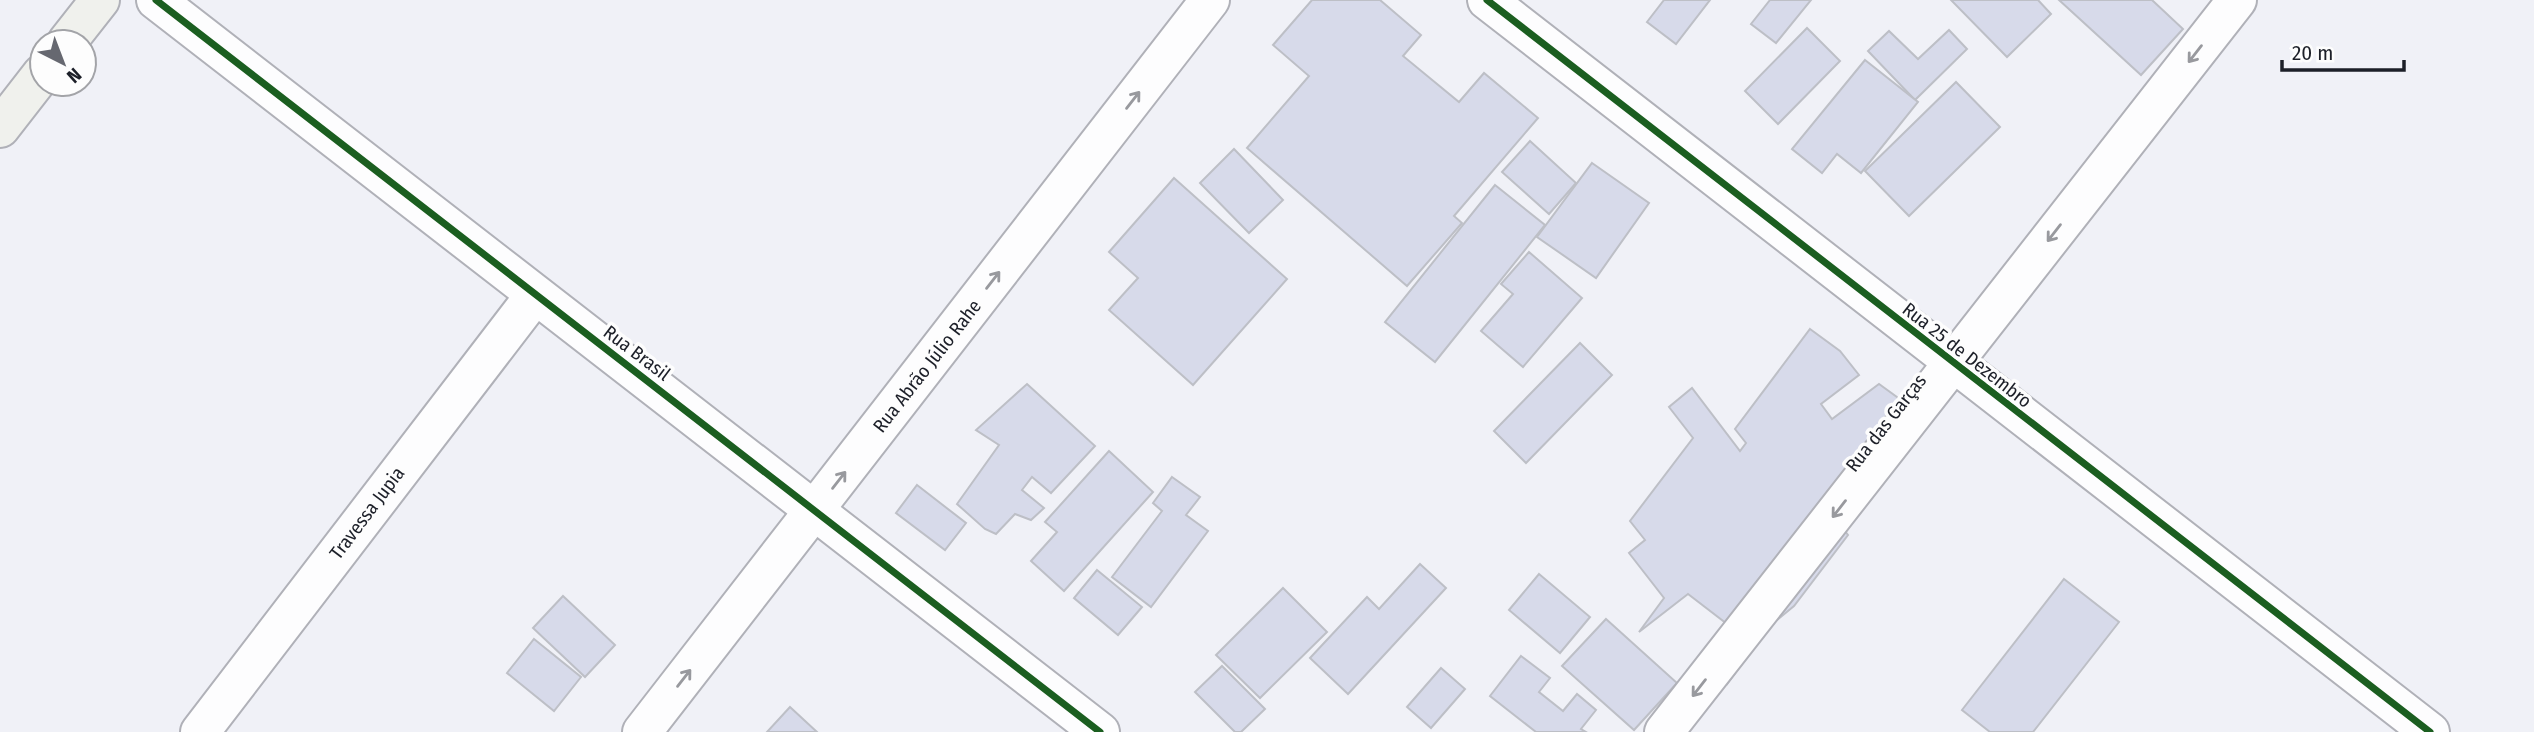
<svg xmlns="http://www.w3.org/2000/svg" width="2534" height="732" viewBox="0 0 2534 732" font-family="'Fira Sans Condensed',sans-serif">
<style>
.building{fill:#d7daea;stroke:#bdbfc6;stroke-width:2}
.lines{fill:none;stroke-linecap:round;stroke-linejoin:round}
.minor-casing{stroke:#b0b1b8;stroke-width:42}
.secondary-casing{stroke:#b0b1b8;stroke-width:42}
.minor{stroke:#fdfdfe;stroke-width:38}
.secondary{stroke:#f0f1ed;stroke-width:38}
.cycleway-casing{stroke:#fdfdfd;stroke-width:11}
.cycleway{stroke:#1b5e20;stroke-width:7}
.oneway{stroke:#98999e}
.labels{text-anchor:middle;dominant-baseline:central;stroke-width:7;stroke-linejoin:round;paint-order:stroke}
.street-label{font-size:19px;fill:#1c1f28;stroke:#fdfdfd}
</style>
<rect width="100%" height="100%" fill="#f0f1f7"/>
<g class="building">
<polygon points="1312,0 1380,0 1421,35 1403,56 1459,102 1484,73 1538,118 1454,216 1462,223 1407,286 1247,148 1309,76 1273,45"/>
<polygon points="1664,0 1710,0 1676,44 1647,22"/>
<polygon points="1770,0 1811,0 1776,43 1751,24"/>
<polygon points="1951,0 2038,0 2051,14 2007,57"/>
<polygon points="2059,0 2152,0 2183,29 2141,75"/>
<polygon points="1807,28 1840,61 1778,124 1745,91"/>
<polygon points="1949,30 1967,49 1915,100 1868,51 1889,31 1918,59"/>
<polygon points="1865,60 1918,102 1861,173 1837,154 1822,173 1792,149"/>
<polygon points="1956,82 2000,127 1909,216 1865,171"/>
<polygon points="1530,141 1576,183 1549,214 1502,172"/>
<polygon points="1234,149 1283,200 1249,233 1200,183"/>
<polygon points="1592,163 1649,203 1596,278 1537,237"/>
<polygon points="1174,178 1287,279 1193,385 1109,310 1138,278 1109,252"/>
<polygon points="1495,185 1545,225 1435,362 1385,322"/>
<polygon points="1529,252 1582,298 1523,367 1481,331 1513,294 1501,284"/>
<polygon points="1810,329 1840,351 1859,375 1821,404 1832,419 1879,384 1912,408 1834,517 1848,535 1794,606 1771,625 1727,684 1698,663 1727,624 1688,594 1639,632 1664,598 1629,553 1645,540 1630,521 1693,438 1669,407 1692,388 1740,451 1746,443 1735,429"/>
<polygon points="1580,343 1612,375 1526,463 1494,431"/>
<polygon points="1027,384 1095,446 1051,493 1032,477 1022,490 1044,508 1031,520 1015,514 996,534 985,529 957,504 999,445 976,430"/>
<polygon points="1109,451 1153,492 1064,591 1031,561 1057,532 1045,522"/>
<polygon points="1172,477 1200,497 1186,515 1208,531 1151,607 1112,577 1162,511 1153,503"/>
<polygon points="917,485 966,523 945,550 896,513"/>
<polygon points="1420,564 1446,588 1348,694 1310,658 1367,597 1379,609"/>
<polygon points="1097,570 1142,607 1118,635 1074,598"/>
<polygon points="1539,574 1590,617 1560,653 1509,610"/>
<polygon points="2064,579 2119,622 2033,732 1990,732 1962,710"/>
<polygon points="1283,588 1327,632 1260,698 1216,655"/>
<polygon points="563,596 615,645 585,677 533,628"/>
<polygon points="1606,619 1677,683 1634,730 1562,666"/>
<polygon points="534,639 581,677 554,711 507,673"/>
<polygon points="1521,656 1550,678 1539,692 1563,711 1577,694 1596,710 1581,729 1586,732 1536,732 1490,696"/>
<polygon points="1222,666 1265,709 1241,732 1235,732 1195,692"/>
<polygon points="1441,668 1465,689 1431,728 1407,707"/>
<polygon points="790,707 817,732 767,732"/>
</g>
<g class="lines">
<defs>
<g id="minor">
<polyline points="156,0 1100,732"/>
<polyline points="1487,0 2430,732"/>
<polyline points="200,732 535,295"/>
<polyline points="642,732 1210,0"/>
<polyline points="1664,732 2237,0"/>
</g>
<g id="secondary">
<polyline points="67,42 100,0"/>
<polyline points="0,128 42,74"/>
</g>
</defs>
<use href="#minor" class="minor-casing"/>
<use href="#secondary" class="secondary-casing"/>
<use href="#minor" class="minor"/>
<use href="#secondary" class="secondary"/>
<defs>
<g id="cycleway">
<polyline points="156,0 1100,732"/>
<polyline points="1487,0 2430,732"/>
</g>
</defs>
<use href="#cycleway" class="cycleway-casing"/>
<use href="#cycleway" class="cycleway"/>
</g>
<defs><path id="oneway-shaft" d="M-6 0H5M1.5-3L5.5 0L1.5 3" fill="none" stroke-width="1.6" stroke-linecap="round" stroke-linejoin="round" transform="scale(1.75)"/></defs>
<g class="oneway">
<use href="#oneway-shaft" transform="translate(2195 54) rotate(128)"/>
<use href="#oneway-shaft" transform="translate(1133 100) rotate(-52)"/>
<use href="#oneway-shaft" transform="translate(2054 233) rotate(128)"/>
<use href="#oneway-shaft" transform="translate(993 280) rotate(-52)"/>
<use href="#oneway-shaft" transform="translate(839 480) rotate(-52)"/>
<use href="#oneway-shaft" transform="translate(1839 509) rotate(128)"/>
<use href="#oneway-shaft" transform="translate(684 678) rotate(-52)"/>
<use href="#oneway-shaft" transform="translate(1699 688) rotate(128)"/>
</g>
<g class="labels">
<g class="street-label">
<text transform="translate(637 353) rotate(37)">Rua Brasil</text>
<text transform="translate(1967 355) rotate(38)">Rua 25 de Dezembro</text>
<text transform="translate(927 366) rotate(-52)">Rua Abrão Júlio Rahe</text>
<text transform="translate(1886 423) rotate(-52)">Rua das Garças</text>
<text transform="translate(367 513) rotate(-53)">Travessa Jupia</text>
</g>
</g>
<g transform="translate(63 63) rotate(138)"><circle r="33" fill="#fdfdfd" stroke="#a3a4a8" stroke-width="2"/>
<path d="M0-5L12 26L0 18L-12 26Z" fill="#666870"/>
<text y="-10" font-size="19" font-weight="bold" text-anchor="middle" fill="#1c1f28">N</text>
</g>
<path d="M2282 60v10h122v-10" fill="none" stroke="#1c1f28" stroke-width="3.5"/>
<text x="2292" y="60" font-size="21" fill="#1c1f28" stroke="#fdfdfd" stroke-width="5" paint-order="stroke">20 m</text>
</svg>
